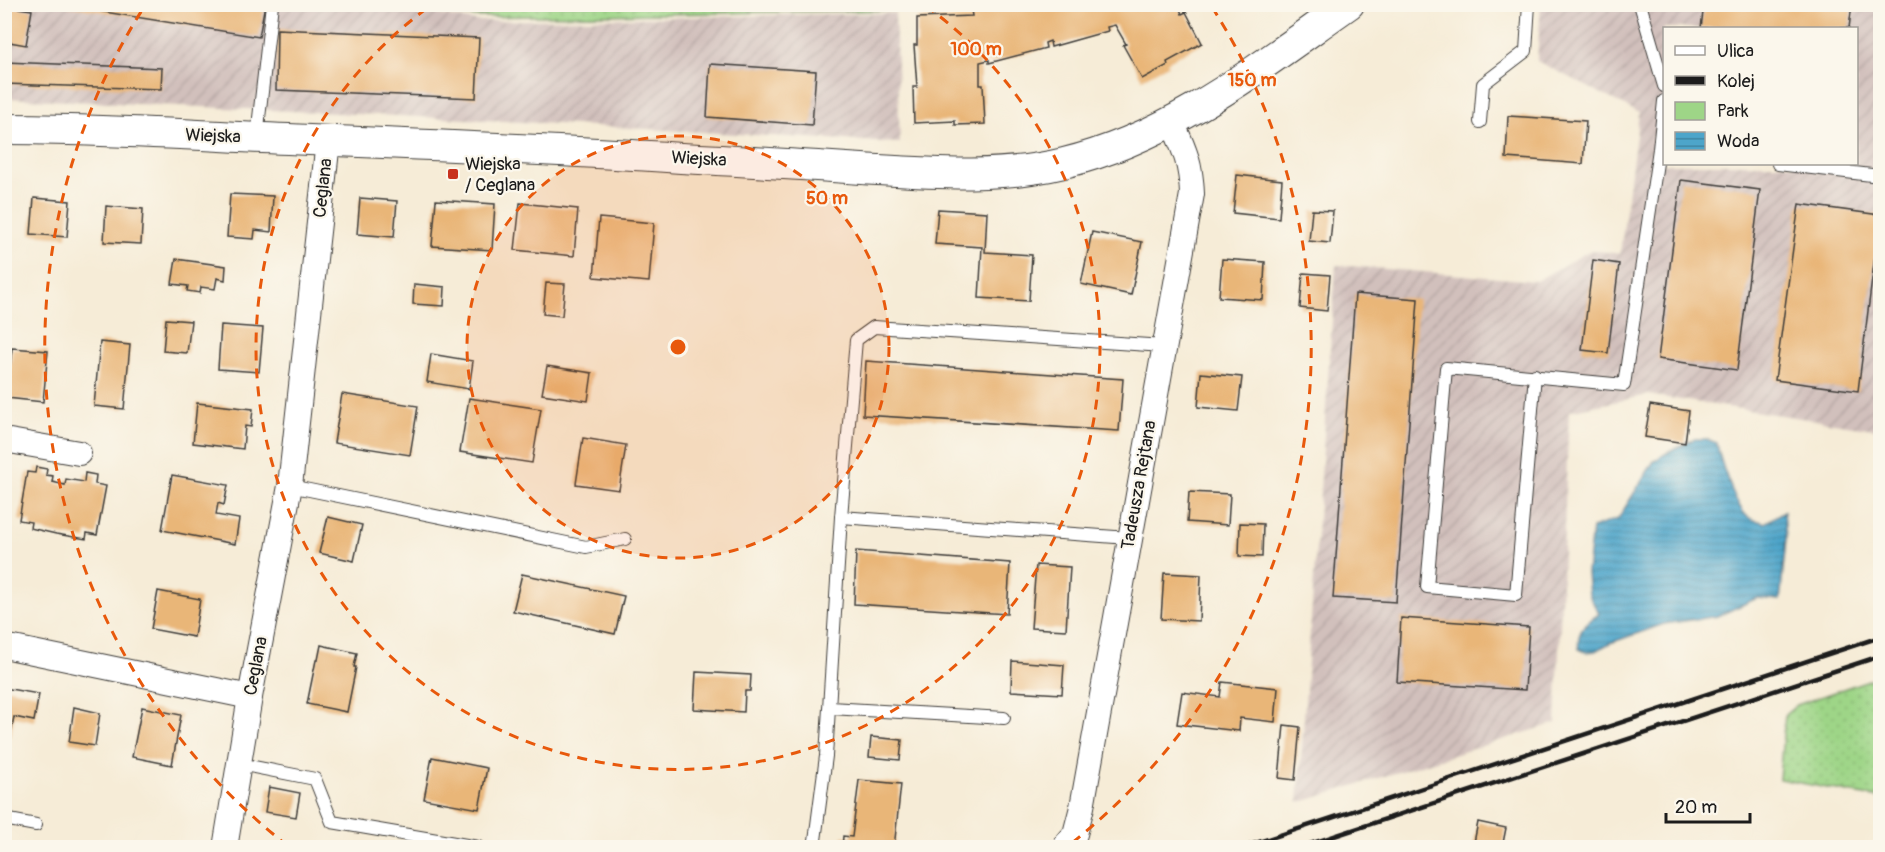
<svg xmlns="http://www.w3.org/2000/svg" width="1885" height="852" viewBox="0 0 1885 852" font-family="Pangolin,sans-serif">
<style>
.industrial{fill:url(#industrial-furrows);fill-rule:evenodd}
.green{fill:url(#green-dots);stroke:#5d7852;stroke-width:1.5}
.water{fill:url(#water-rules);stroke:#346073;stroke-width:1.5}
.building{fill:#e9b678}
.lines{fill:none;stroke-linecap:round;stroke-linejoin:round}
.service-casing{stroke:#3d3b38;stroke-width:14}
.minor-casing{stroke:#3d3b38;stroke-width:26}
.tertiary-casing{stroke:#3d3b38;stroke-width:32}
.service{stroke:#fff;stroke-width:12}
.minor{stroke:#fff;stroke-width:24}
.tertiary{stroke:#fff;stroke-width:30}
.rail{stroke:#1c1c1c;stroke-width:4.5}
.ring{fill:none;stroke:#e8590c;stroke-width:3;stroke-dasharray:10 8}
.poi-dot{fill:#c8321e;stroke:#fbf7ec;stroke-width:2}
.labels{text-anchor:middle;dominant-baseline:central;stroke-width:4.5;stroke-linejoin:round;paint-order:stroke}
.street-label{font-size:18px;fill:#1c1c1c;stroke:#fbf7ec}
.poi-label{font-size:18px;fill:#1c1c1c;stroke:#fbf7ec;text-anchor:start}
.centre{fill:#e8590c;stroke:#fbf7ec;stroke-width:3}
.ring-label{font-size:18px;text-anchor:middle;font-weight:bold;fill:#e8590c;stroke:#fbf7ec;stroke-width:4.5;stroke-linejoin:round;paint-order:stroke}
</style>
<defs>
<pattern id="industrial-furrows" width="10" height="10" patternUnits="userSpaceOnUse" patternTransform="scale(1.5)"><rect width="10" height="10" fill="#d1c0bc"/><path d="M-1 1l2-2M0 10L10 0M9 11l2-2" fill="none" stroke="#b3a4a1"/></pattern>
<pattern id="green-dots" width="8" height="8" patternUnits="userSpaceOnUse" patternTransform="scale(1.5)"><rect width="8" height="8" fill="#9ed587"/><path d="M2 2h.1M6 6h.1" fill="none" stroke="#88b674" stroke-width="1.8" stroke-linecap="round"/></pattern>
<pattern id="water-rules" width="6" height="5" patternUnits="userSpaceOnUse" patternTransform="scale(1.5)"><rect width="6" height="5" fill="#4da5ca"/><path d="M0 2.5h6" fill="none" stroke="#3f86a3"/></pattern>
</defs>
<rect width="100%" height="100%" fill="#fbf7ec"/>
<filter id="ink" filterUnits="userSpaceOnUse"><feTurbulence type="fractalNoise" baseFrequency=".0167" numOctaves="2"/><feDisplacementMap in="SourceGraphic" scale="12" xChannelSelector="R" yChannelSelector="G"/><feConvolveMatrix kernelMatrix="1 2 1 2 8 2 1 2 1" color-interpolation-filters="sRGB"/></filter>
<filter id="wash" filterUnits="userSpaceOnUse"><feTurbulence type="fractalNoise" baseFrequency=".008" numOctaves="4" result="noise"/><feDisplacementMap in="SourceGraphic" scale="24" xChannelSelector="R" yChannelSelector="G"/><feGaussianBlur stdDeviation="1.35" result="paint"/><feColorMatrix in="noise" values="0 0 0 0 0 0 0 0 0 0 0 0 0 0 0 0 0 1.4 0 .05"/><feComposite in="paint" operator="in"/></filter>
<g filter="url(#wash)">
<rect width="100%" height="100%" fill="#f6ecd7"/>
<g class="industrial">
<polygon points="380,4 476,21 895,13 900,143 486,120 5,98 5,5"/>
<path d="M1541,5h339v425l-232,-35 -79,16 -13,312 -258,80 38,-538 200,16 55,-31 29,4 19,-141 -102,-52zM1664,28h192v136h-192z"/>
</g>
<g class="green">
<polygon points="404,5 922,5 903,10 476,17"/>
<polygon points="1880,676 1880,798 1779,779 1785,715 1797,705"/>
</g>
<path class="water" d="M1695,439h11l11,4c2,15 19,65 31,74 4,3 12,4 17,6l19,-12 2,28 -6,61 -23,-2 -39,18 -54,8 -54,19 -15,8 -9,1 -7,-3c-3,-17 6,-26 20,-35l-10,-19 -2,-22 5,-45 26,-9 36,-58 16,-10z"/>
<g id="blocks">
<g class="building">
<polygon points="55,4 265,4 259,37"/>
<polygon points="991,4 1178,4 1182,14 1186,12 1202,43 1167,62 1168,65 1142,79 1123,45 1126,44 1115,25 1107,27 1108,31 1051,47 1050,41 1045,43 1046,48 989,63 989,60 980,62 980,85 983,85 985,124 955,125 955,121 914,123 913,87 917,87 914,45 917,45 917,18 972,16 971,10"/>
<polygon points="1704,4 1852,4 1849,28 1701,28"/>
<polygon points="4,6 32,10 26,45 4,41"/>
<polygon points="277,29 479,38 476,98 276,90"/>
<polygon points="4,62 162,68 161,89 4,84"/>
<polygon points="710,64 816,71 812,125 707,117"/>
<polygon points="1508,116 1586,121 1583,164 1506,158"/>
<polygon points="1237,175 1282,180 1279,218 1233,213"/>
<polygon points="1681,180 1760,190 1737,370 1658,359"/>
<polygon points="230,194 273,196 271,232 255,230 254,239 227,237"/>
<polygon points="34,198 70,201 67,237 31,234"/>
<polygon points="360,198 397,201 394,237 357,234"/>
<polygon points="436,200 495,204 492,250 432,246"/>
<polygon points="520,203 578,209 574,256 515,250"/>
<polygon points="1799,204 1880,215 1858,391 1775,380"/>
<polygon points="106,206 143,209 141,244 104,242"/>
<polygon points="938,209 987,212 985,252 1032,255 1029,301 979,298 982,247 935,244"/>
<polygon points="1312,210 1333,211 1330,243 1309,241"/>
<polygon points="599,218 654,223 649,282 594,277"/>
<polygon points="1092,232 1142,242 1131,295 1081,284"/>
<polygon points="176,259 226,266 225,280 217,278 215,289 201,287 200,293 187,291 188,286 172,284"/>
<polygon points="1222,259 1265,262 1263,300 1219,297"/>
<polygon points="1593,260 1619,264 1608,353 1582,350"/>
<polygon points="1303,273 1330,275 1327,311 1300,308"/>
<polygon points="546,283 565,284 562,316 543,314"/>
<polygon points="414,284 445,287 444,306 413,304"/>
<polygon points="1355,294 1418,299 1396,602 1333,598"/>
<polygon points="166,319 191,321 187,353 163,351"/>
<polygon points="221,325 263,328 259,372 218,369"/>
<polygon points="100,342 130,345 124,409 94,406"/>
<polygon points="12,348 48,351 43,402 7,398"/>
<polygon points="431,354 473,361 469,389 427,382"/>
<polygon points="866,361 1123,379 1119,431 863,415"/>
<polygon points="547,366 592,373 588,401 542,394"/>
<polygon points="1201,373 1242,377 1238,411 1198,407"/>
<polygon points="342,394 418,406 410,455 334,443"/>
<polygon points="469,398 541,409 532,463 460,452"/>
<polygon points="197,403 253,409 251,427 245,426 243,449 193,443"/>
<polygon points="1650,405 1689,411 1685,443 1645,437"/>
<polygon points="583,438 626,445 619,490 576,484"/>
<polygon points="36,467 47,469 46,475 53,476 52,482 65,485 66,479 84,482 85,473 96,475 95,484 106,486 97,535 87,533 86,539 56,534 30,528 31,522 19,520 27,472 35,473"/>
<polygon points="172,475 228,485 224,505 218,503 216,515 239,519 235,544 162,530"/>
<polygon points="1189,492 1230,494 1228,525 1187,522"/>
<polygon points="328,517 362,525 354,561 319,553"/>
<polygon points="1240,523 1263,524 1262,557 1239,556"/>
<polygon points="856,551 1010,563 1007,614 854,604"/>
<polygon points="1036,565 1070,567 1066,630 1031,628"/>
<polygon points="1164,573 1201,575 1199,621 1161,619"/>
<polygon points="522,574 624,596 615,634 513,611"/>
<polygon points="158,591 200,599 194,637 151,629"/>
<polygon points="1401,618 1529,627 1525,690 1397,682"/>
<polygon points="321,645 357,653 354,667 356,667 347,712 307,704 316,660 318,660"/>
<polygon points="1012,661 1064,665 1062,694 1011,691"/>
<polygon points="696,672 751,675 750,691 745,691 744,712 694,709"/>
<polygon points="1222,682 1278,688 1275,722 1240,718 1239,731 1177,724 1182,692 1220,697"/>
<polygon points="4,688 39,694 34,721 14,717 10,737 4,736"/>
<polygon points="74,707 100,713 95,746 69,742"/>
<polygon points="142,707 181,715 172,765 132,757"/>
<polygon points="1284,725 1300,727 1295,780 1279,778"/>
<polygon points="871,737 902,740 900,760 869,757"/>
<polygon points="432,757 487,768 479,809 424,799"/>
<polygon points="859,780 901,784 894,848 842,848 843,836 852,837"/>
<polygon points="269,787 300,793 296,817 265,812"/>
<polygon points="1478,822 1506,828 1503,843 1519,848 1473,848"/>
</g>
</g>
</g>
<g filter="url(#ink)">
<use href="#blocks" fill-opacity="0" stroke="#3d3b38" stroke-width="1.5"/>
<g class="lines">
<defs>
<g id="service">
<polyline points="1640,4 1664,86"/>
<polyline points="1480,122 1483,84 1526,51 1529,4"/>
<polyline points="258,137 259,118 272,4"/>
<polyline points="1778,164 1880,176"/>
<polyline points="1535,375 1516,595 1427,587 1446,368 1624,385 1659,149 1664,101"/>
<polyline points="290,486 586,547 625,539"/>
<polyline points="841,517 1129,538"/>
<polyline points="830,708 1004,718"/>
<polyline points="239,764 315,779 332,822 478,847"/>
<polyline points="4,819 36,825"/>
<polyline points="814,848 826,756 841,517 856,340 874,327 1164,346"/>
</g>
<g id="minor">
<polyline points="4,440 79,453"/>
<polyline points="4,646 250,697"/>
<polyline points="225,848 250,697 290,486 328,141"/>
<path d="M1063,848l12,-14 7,-27 110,-613c-1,-31 -8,-45 -20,-72"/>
</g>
<path id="tertiary" d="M4,129c87,0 173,5 259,9 139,6 279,11 418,20 61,3 121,7 181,11 67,4 136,10 202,-6 108,-26 195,-96 285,-159"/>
</defs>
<use href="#service" class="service-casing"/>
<use href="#minor" class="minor-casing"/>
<use href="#tertiary" class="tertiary-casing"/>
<use href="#service" class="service"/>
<use href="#minor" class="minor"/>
<use href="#tertiary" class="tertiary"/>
<g class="rail">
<polyline points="1241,848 1880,637"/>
<polyline points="1298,848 1880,656"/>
</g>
</g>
</g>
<circle cx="678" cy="347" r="211" fill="#e8590c" fill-opacity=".12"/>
<g class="ring">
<circle cx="678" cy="347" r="211"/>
<path d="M926 6A422 422 0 1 1 430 6"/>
<path d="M288 846A633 633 0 0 1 144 7M1212 7A633 633 0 0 1 1068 846"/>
</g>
<rect class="poi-dot" x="447" y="168" width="12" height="12" rx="3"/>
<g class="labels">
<g class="street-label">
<text transform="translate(213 136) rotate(2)">Wiejska</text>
<text transform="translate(699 159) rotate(3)">Wiejska</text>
<text transform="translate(323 188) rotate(-84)">Ceglana</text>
<text transform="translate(1139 485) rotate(-80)">Tadeusza Rejtana</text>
<text transform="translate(256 666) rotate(-79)">Ceglana</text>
</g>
<g class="poi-label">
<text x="465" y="164">Wiejska<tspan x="465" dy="21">/ Ceglana</tspan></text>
</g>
</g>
<circle cx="678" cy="347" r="9" class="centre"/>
<g class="ring-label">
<text x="976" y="55">100 m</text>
<text x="1252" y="86">150 m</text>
<text x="827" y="204">50 m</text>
</g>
<rect width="1885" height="852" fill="none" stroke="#fbf7ec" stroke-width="24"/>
<rect x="1663" y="27" width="195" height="138" fill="#fbf7ec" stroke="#a29f99" stroke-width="1.5"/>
<rect x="1675" y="46" width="30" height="9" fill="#ffffff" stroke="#a29f99" stroke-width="1.5"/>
<text x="1717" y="57" font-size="18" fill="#1c1c1c">Ulica</text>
<rect x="1675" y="76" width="30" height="9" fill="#1c1c1c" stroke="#a29f99" stroke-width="1.5"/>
<text x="1717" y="87" font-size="18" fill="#1c1c1c">Kolej</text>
<rect x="1675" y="102" width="30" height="18" fill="#9ed587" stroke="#a29f99" stroke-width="1.5"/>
<text x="1717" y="117" font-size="18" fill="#1c1c1c">Park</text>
<rect x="1675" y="132" width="30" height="18" fill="url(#water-rules)" stroke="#a29f99" stroke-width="1.5"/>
<text x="1717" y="147" font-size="18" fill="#1c1c1c">Woda</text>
<path d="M1666 813v9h84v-9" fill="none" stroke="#1c1c1c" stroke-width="3"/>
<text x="1675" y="813" font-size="18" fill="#1c1c1c" stroke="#fbf7ec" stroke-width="4.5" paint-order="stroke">20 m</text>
</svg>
